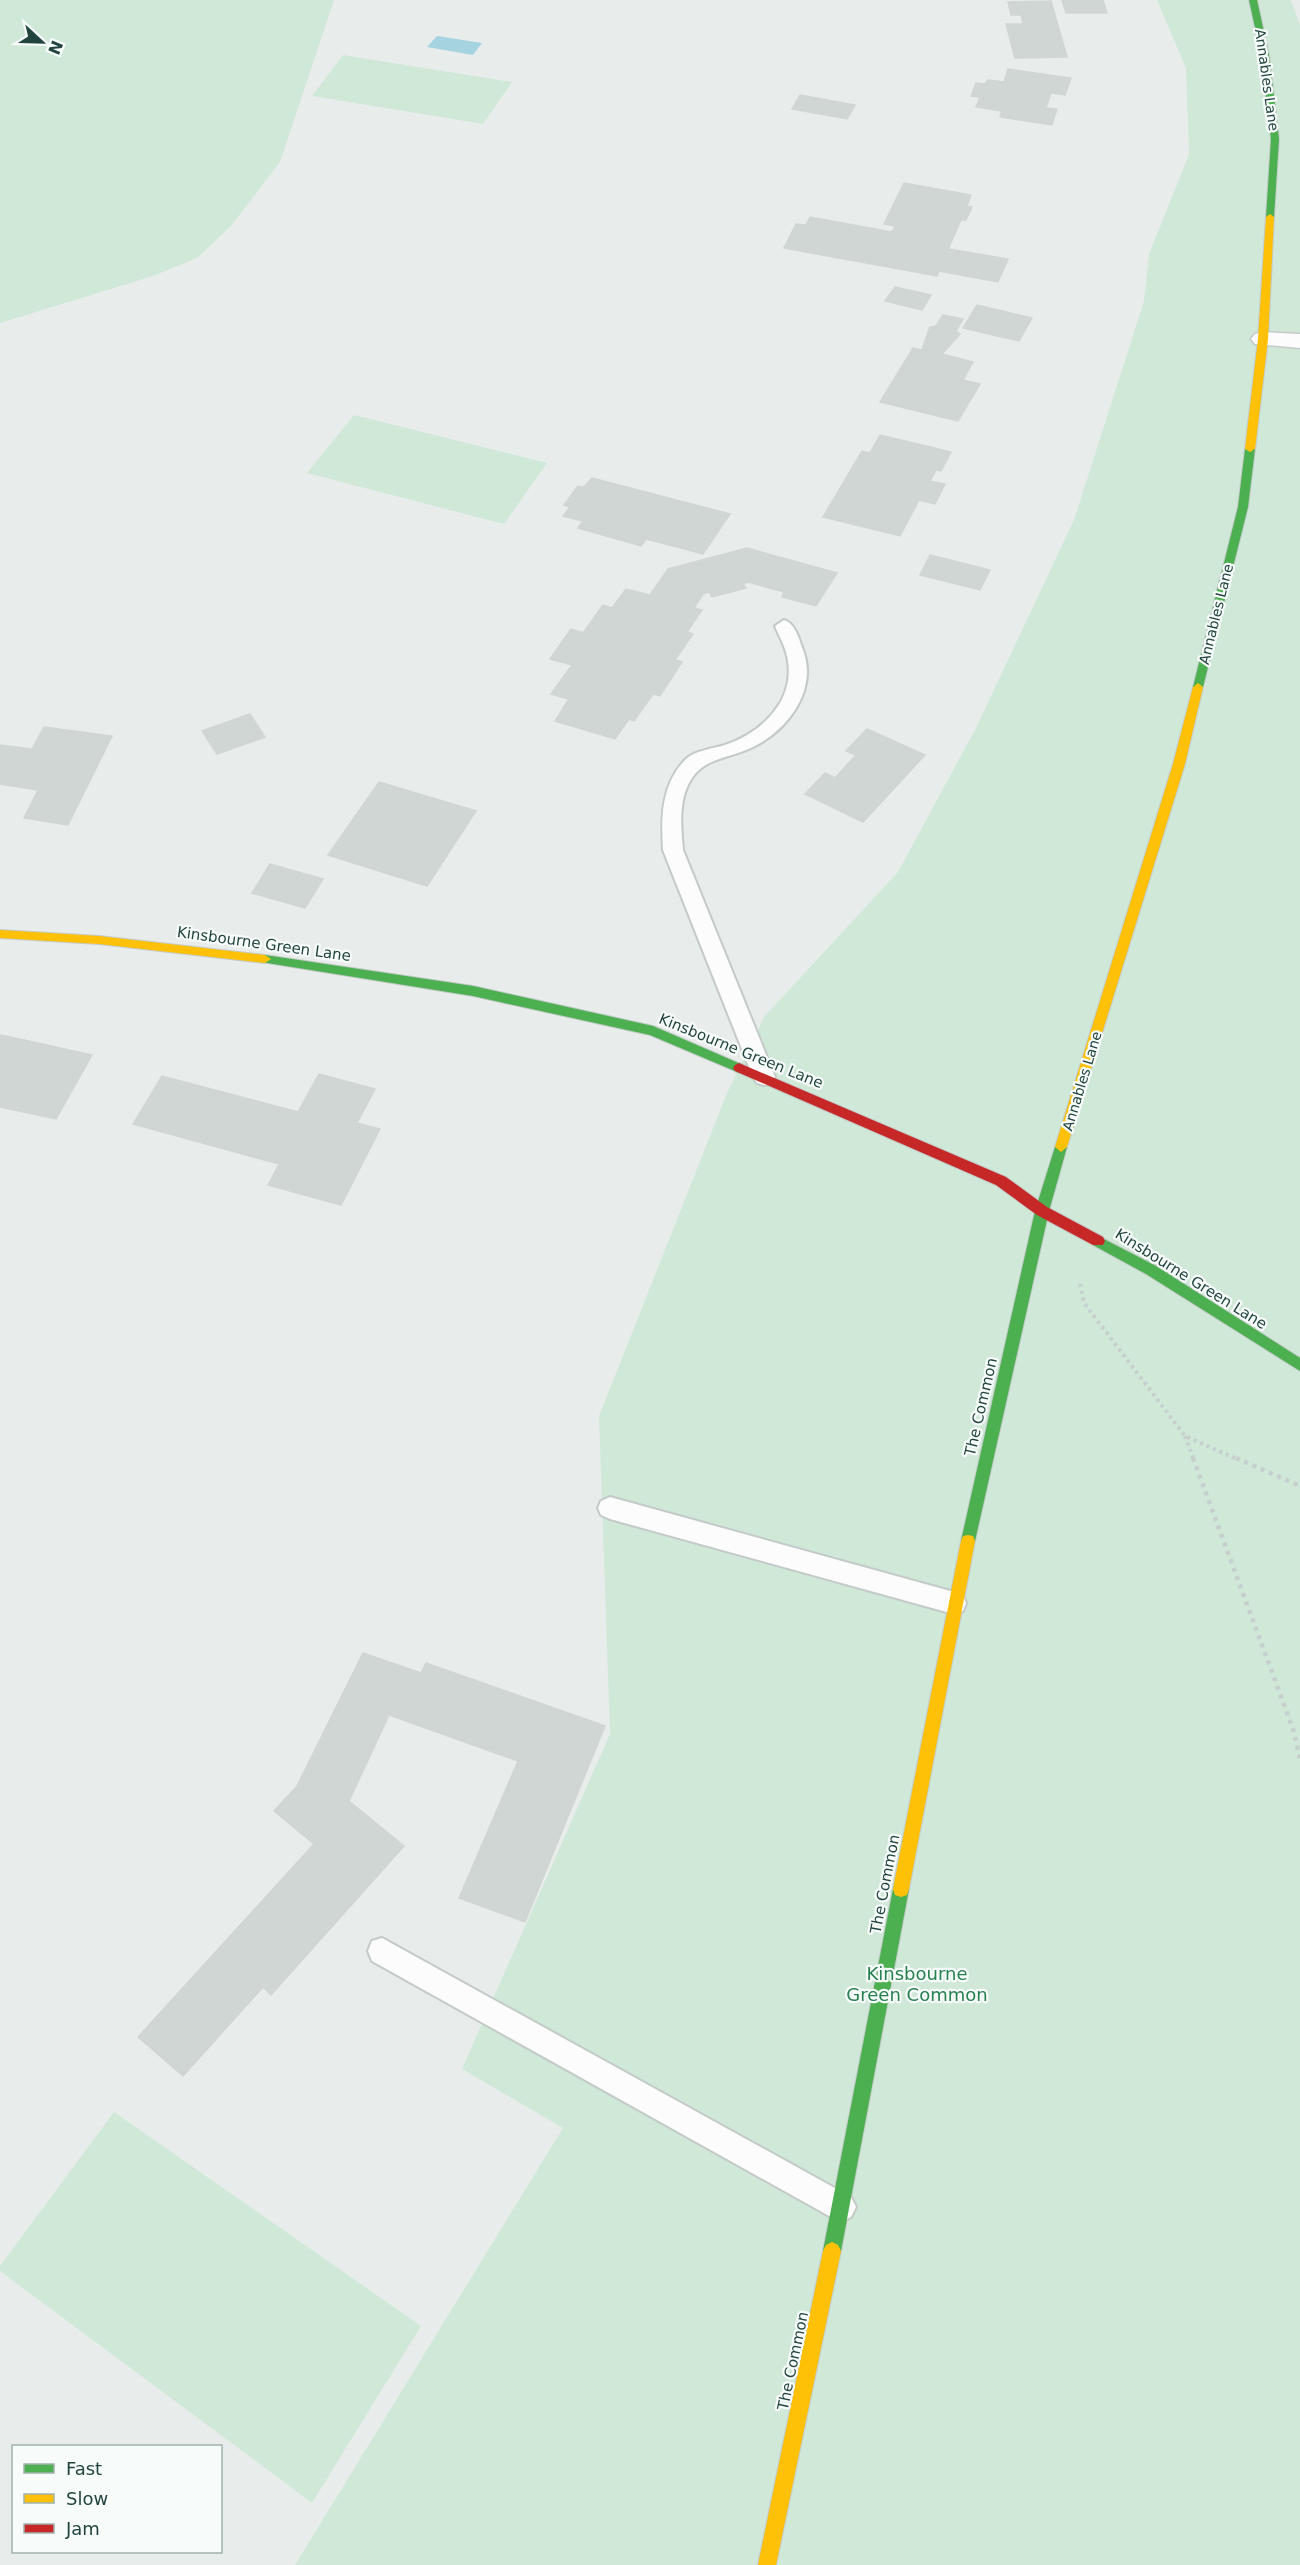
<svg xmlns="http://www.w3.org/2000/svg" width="1300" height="2565" viewBox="0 0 1300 2565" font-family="'DejaVu Sans',sans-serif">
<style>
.green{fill:#d0e8d8}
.water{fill:#a5d3df}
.building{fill:#d0d6d4;stroke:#d0d6d4;stroke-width:1.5}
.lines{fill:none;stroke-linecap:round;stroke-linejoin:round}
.lane-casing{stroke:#c4cac8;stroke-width:4}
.street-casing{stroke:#c4cac8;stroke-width:3}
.fast-casing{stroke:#c3cbc9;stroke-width:2}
.slow-casing{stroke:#c3cbc9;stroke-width:2}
.jam-casing{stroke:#c3cbc9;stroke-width:2}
.path-far1{stroke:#c6cfcd;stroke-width:4;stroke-dasharray:3 4;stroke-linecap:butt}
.path{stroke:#c6cfcd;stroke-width:4.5;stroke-dasharray:4 5;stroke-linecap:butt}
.lane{fill:#fcfcfc;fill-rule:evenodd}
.street{fill:#fcfcfc;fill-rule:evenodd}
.fast{fill:#4caf50;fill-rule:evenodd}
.slow{fill:#ffc107;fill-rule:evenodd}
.jam{fill:#c62828;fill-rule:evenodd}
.labels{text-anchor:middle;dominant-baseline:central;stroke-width:4.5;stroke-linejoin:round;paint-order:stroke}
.far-street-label{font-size:14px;fill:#21453e;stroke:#f7fbf9}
.street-label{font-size:15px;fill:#21453e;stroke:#f7fbf9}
.near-park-label{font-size:18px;fill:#268150;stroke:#f7fbf9}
</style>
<rect width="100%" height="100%" fill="#e8edeb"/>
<g class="green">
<polygon points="0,0 334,0 280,162 231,226 197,258 153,276 0,323"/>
<polygon points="1157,0 1291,0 1300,25 1300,2565 295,2565 563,2128 462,2069 610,1734 599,1416 728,1091 764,1017 898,872 976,728 1074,520 1144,301 1149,254 1189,155 1186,68"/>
<polygon points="343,55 512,82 483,124 312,96"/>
<polygon points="354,415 547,463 504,524 307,473"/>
<polygon points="114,2112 421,2326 312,2503 0,2271 0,2266"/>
</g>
<polygon class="water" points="437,36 482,43 473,55 427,47"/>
<g class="building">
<polygon points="1062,0 1103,0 1107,13 1066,13"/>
<polygon points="1051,1 1067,57 1015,58 1006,24 1023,24 1021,15 1011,15 1008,2"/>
<polygon points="1008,69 1071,78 1065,95 1051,93 1046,108 1057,109 1052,125 1000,117 1002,111 976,107 980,97 971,96 976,83 985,84 988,80 1004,82"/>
<polygon points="800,95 855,105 847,119 792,109"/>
<polygon points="904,183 971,195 967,206 972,207 966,220 961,220 948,249 1008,259 998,282 939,271 937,276 784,248 796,224 806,225 810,217 892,232 895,226 884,224"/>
<polygon points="895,287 931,295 922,310 885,301"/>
<polygon points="977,305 1032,318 1019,341 963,328"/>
<polygon points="943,315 963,319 956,331 960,334 942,354 973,362 963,380 980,384 958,421 880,402 913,348 922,350 930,327 936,326"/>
<polygon points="880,435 951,452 941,471 936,470 930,481 945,484 935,504 919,500 900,536 823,517 862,451 870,453"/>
<polygon points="592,478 730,514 703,554 646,539 641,546 578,528 583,521 563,516 570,507 564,505 578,486 584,487"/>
<polygon points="747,548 837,573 816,606 782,597 784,592 748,582 743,584 746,588 712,597 709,592 703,594 694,608 702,610 687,632 693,634 675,660 682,662 660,696 653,694 634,721 629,719 615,739 555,721 569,699 551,694 572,665 550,659 571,629 583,633 603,605 612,608 626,589 650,595 668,569"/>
<polygon points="930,555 990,570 980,590 920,575"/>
<polygon points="250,714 265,737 217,754 202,731"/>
<polygon points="44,727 112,736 68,825 24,818 38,790 0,784 0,745 32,749"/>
<polygon points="867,729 925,755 863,822 805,794 825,773 835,778 856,755 846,751"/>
<polygon points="379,782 476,811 427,886 328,855"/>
<polygon points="270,864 323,879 305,908 252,893"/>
<polygon points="0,1035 15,1038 0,1065"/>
<polygon points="15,1038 92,1055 56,1119 0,1107 0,1065"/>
<polygon points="319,1074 375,1089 357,1123 380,1129 341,1205 268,1185 279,1164 133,1124 162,1076 298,1112"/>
<polygon points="363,1653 421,1673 426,1663 605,1726 525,1922 459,1898 518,1761 389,1715 349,1801 404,1846 271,1995 263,1987 183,2076 138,2037 314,1844 274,1811 297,1786"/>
</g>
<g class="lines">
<defs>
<g id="lane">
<path d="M784,620c11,3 15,19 19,30 15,40 -15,80 -50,97 -21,11 -47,10 -61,31 -14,20 -11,49 -9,72l92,227 -4,6 -7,2 -7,-2 -4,-6 -90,-227c-2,-32 -2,-66 23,-91 10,-9 26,-10 39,-14 38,-13 72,-46 62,-89 -2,-10 -8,-20 -12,-30z"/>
<polygon points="610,1497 954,1592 963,1595 966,1603 963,1611 954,1614 610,1519 601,1515 598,1508 601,1501"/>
<polygon points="382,1938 851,2197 856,2207 851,2217 841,2222 831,2217 372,1961 368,1951 372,1941"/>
</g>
<polygon id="street" points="1263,332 1300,334 1300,348 1255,344 1251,339 1255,334"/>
<g id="fast">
<polygon points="1249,0 1257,0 1269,55 1279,139 1274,217 1270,220 1266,217 1271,139 1261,55"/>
<polygon points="1250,446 1255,449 1248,507 1203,687 1198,691 1193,687 1238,507 1245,449"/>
<polygon points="265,955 473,986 653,1026 743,1065 745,1068 739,1073 735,1071 650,1035 473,996 261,962 259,959 261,956"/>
<polygon points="1061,1142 1067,1147 1049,1211 975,1541 973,1546 968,1547 963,1546 961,1541 1035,1211 1055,1147"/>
<polygon points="1098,1236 1156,1266 1300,1358 1300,1371 1146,1274 1093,1245 1091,1241 1093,1237"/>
<polygon points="901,1881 907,1883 909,1889 841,2251 838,2257 832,2260 826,2257 823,2251 893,1889 895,1883"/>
</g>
<g id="slow">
<polygon points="1270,214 1274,217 1268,339 1255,449 1250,452 1245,449 1258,339 1266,217"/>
<polygon points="1198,683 1203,687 1185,764 1067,1147 1061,1152 1055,1147 1173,764 1193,687"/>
<polygon points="0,930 99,936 265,955 271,959 265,963 99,944 0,938"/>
<polygon points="968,1535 973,1536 975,1541 909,1889 907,1895 901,1897 895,1895 893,1889 961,1541 963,1536"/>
<polygon points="832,2242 838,2245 841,2251 776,2565 758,2565 823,2251 826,2245"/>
</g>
<polygon id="jam" points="739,1063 1006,1177 1047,1207 1103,1237 1105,1241 1103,1245 1093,1245 1037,1215 996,1185 735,1071 733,1068 735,1065"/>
</defs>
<use href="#lane" class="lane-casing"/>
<use href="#street" class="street-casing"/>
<use href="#fast" class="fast-casing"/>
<use href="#slow" class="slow-casing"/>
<use href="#jam" class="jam-casing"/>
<g class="path-far1">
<polyline points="1080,1284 1084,1303 1185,1436 1239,1460"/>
<polyline points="1185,1436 1194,1460"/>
</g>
<g class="path">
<polyline points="1193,1458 1293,1729 1300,1759"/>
<polyline points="1236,1458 1300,1486"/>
</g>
<use href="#lane" class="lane"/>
<use href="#street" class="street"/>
<use href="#fast" class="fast"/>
<use href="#slow" class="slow"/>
<use href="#jam" class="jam"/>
</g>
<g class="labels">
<g class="far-street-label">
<text transform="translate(1267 80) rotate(82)">Annables Lane</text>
<text transform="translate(1216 614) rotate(-76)">Annables Lane</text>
<text transform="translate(1082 1081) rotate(-73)">Annables Lane</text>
</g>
<g class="street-label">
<text transform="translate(264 944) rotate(8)">Kinsbourne Green Lane</text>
<text transform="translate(741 1051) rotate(22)">Kinsbourne Green Lane</text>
<text transform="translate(1191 1279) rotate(32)">Kinsbourne Green Lane</text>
<text transform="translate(981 1407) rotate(-77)">The Common</text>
<text transform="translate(885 1884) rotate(-79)">The Common</text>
<text transform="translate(793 2361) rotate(-78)">The Common</text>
</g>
<g class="near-park-label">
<text x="917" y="1973">Kinsbourne<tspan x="917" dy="21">Green Common</tspan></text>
</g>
</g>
<rect x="12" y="2445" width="210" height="108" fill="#f7fbf9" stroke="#a1b2ae" stroke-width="1.5"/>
<rect x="24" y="2464" width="30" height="9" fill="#4caf50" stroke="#a1b2ae" stroke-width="1.5"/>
<text x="66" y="2475" font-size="18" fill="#21453e">Fast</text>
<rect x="24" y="2494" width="30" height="9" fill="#ffc107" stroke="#a1b2ae" stroke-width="1.5"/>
<text x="66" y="2505" font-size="18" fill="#21453e">Slow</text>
<rect x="24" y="2524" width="30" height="9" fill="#c62828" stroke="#a1b2ae" stroke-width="1.5"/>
<text x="66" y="2535" font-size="18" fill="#21453e">Jam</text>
<g transform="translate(42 42) rotate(112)" stroke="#f7fbf9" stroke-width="4.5" paint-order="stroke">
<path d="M0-4.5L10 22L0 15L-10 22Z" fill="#21453e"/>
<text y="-9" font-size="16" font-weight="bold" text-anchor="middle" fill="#21453e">N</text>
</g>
</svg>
